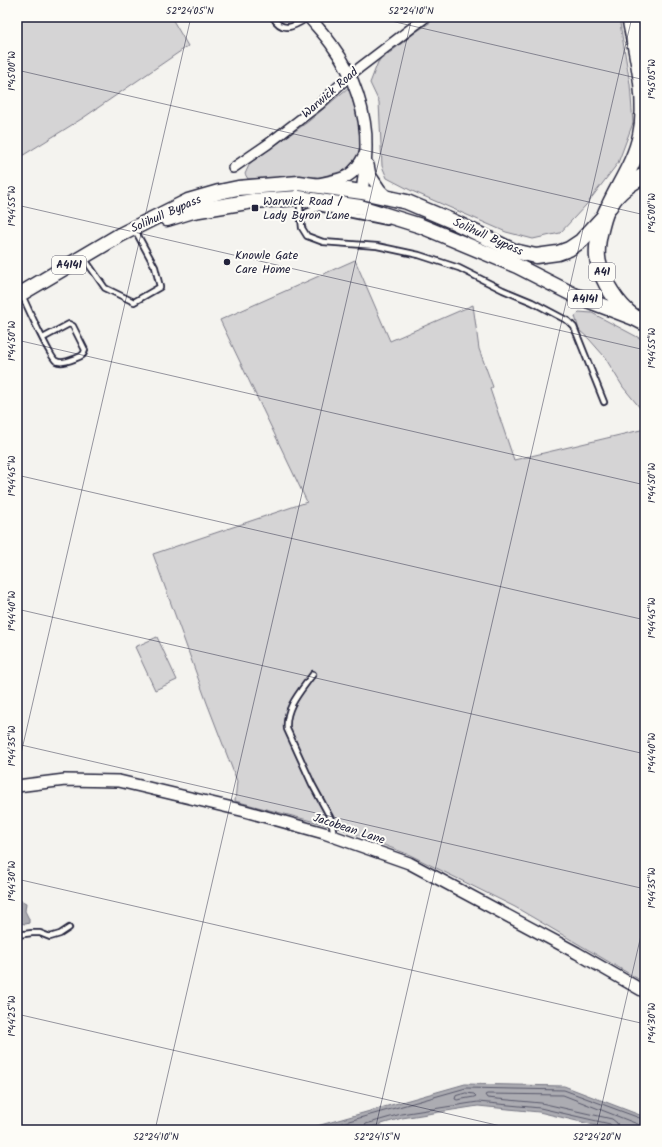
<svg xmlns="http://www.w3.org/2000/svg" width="662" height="1147" viewBox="0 0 662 1147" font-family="Kalam,sans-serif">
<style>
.green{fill:#d5d4d5;stroke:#7c7b88}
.water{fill:#acacb2;stroke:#757582}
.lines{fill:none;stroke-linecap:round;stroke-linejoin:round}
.shore{stroke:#59596b;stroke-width:1}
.service-casing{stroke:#22223b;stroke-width:8}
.minor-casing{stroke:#22223b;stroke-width:12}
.tertiary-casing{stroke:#22223b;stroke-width:14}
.primary-casing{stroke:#22223b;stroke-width:17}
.trunk-casing{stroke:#22223b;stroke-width:18}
.motorway-casing{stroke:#22223b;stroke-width:19}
.service{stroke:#fdfcf7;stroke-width:4.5}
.minor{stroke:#fdfcf7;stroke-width:9}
.tertiary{stroke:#fdfcf7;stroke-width:11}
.primary{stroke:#fdfcf7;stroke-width:14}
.trunk{stroke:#fdfcf7;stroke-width:15}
.motorway{stroke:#fdfcf7;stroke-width:16}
.ticks{fill:none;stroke:#22223b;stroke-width:1;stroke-opacity:0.45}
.poi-dot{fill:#22223b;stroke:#fdfcf7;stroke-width:1.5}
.labels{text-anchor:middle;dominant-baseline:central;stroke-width:4;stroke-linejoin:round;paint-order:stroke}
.shield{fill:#fdfcf7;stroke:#646373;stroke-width:1}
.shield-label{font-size:11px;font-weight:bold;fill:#22223b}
.street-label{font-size:12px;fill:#22223b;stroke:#fdfcf7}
.poi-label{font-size:12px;fill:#22223b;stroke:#fdfcf7;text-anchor:start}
.neatline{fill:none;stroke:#22223b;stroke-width:1.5}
.ticks-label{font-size:10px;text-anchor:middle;fill:#22223b}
</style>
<rect width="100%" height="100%" fill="#f4f3ef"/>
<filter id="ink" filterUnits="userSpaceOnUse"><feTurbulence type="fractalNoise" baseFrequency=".025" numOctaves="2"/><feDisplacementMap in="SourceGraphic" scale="8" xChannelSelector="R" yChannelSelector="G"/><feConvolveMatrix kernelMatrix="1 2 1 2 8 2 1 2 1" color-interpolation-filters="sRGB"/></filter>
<g filter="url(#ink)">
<g class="green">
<polygon points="17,17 171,17 188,46 83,118 17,159"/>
<polygon points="438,17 619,17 630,84 633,123 618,163 586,205 560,233 533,239 506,232 412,191 387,178 382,166 379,102 370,83 378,62 416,32"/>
<polygon points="349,87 362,134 357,160 347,170 320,177 248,179 245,174 250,163 309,121"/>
<polygon points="355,260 390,341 473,305 479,349 493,387 490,389 514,460 645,429 645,983 515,907 410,855 342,829 235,801 237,781 207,703 153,554 307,502 220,320"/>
<polygon points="579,312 592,313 645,341 645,414 623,387 604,356 589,339 579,330 575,316"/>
<polygon points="157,637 177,680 155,690 135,647"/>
</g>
<g class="water">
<polygon points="17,901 22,901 26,903 25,911 29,919 29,923 26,924 17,923"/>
<polygon points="465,1084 564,1086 645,1117 645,1130 615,1130 539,1112 478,1106 402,1118 361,1130 303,1130"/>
</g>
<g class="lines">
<g class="shore">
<polygon points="466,1093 474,1094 476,1096 474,1097 457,1100 455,1099 456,1096"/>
<polyline points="317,1130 466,1088 564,1090 645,1120"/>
<polyline points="363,1130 364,1127 366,1124 401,1114 478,1102 540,1108 610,1124 613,1127 614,1130"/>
<polyline points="619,1130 617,1123 612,1119 541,1103 487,1098 485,1095 487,1094 563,1095 640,1125 645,1125"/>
</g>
<defs>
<g id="service">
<path d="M273,17c10,18 23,8 36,0"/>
<polyline points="297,191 299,198 302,228 307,236 323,242 377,246 419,255 459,268 503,290 532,302 568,321 574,327 604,402"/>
<polyline points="301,220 307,212 319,208 387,222"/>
<polyline points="84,258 105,288 134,302 160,287 155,267 135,230"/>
<path d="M22,295c4,9 29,64 34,66 5,3 13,0 18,-2 5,-2 10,-3 11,-9l-12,-24 -4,-2 -26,14"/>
<path d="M313,674c-12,17 -28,33 -26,55l25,55 19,35 3,16"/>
<polyline points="17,935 32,933 40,933 50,937 60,934 69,928"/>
</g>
<polyline id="minor" points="233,168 268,144 320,104 350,75 426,17"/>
<g id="tertiary">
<path d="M309,17c8,10 18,20 25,31 19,25 33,67 32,98 0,15 -2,31 -4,46"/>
<polyline points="368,165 370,175 380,190 388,198"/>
<path d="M318,184c23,-5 34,-4 46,-28"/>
<polyline points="17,786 65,780 119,781 245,811 324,833 409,863 577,953 645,992"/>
</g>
<g id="primary">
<polyline points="167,219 193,211 253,201 299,198 360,207 421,226 517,266 574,295 634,318"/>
<polyline points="17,296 120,235 188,201 219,192 238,188 299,183 362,192 407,202 452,221 514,251 536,256 558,253 569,249 581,241 604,216"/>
</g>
<path id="trunk" d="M645,175c-14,8 -27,16 -35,30 -5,6 -7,15 -9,23 -3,11 -5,22 -3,33 4,20 20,45 36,56 3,3 7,4 11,6"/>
<path id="motorway" d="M610,205c11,-23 26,-45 31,-70 8,-35 -4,-83 -11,-118"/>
</defs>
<use href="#service" class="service-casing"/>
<use href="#minor" class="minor-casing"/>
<use href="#tertiary" class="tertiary-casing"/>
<use href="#primary" class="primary-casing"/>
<use href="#trunk" class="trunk-casing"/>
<use href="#motorway" class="motorway-casing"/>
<use href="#service" class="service"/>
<use href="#minor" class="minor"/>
<use href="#tertiary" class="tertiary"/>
<use href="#primary" class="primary"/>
<use href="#trunk" class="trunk"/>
<use href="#motorway" class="motorway"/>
</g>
</g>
<path class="ticks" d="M374,17l271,63M17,70l628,145M17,205l628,145M17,340l628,145M17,475l628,145M17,609l628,145M17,744l628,145M17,771l174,-754M17,879l628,145M17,1014l501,116M155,1130l257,-1113M375,1130l257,-1113M596,1130l49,-212"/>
<g class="poi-dot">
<rect x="251" y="204" width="8" height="8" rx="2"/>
<circle cx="227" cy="262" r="4"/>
</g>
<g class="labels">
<g class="shield">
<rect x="52" y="256" width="34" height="18" rx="3"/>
<rect x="589" y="263" width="26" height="18" rx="3"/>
<rect x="568" y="290" width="34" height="18" rx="3"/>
</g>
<g class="shield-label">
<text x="69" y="265">A4141</text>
<text x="602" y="272">A41</text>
<text x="585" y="299">A4141</text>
</g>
<g class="street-label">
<text transform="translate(330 93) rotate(-41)">Warwick Road</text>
<text transform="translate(166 214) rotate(-24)">Solihull Bypass</text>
<text transform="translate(488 237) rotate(24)">Solihull Bypass</text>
<text transform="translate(349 829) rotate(18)">Jacobean Lane</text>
</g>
<g class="poi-label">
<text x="263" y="201">Warwick Road /<tspan x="263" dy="14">Lady Byron Lane</tspan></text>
<text x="235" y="255">Knowle Gate<tspan x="235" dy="14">Care Home</tspan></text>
</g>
</g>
<rect width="662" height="1147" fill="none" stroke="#fdfcf7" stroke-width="44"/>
<rect x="22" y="22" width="618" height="1103" class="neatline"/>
<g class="ticks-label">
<text x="190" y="14">52°24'05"N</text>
<text x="411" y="14">52°24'10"N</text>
<text transform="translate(11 71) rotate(-90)" y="4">1°45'00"W</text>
<text transform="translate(651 79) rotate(-90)" y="4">1°45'05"W</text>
<text transform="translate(11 206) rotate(-90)" y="4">1°44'55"W</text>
<text transform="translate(651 213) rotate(-90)" y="4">1°45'00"W</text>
<text transform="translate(11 341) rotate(-90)" y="4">1°44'50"W</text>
<text transform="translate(651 348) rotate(-90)" y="4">1°44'55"W</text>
<text transform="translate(11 476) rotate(-90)" y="4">1°44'45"W</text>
<text transform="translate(651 483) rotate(-90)" y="4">1°44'50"W</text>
<text transform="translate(11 611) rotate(-90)" y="4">1°44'40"W</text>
<text transform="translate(651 618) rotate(-90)" y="4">1°44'45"W</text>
<text transform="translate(11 746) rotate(-90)" y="4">1°44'35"W</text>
<text transform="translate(651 753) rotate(-90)" y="4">1°44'40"W</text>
<text transform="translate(11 881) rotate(-90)" y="4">1°44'30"W</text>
<text transform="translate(651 888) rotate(-90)" y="4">1°44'35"W</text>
<text transform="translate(11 1016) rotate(-90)" y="4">1°44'25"W</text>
<text transform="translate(651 1023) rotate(-90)" y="4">1°44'30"W</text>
<text x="156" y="1140">52°24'10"N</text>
<text x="377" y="1140">52°24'15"N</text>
<text x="597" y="1140">52°24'20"N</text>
</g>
</svg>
